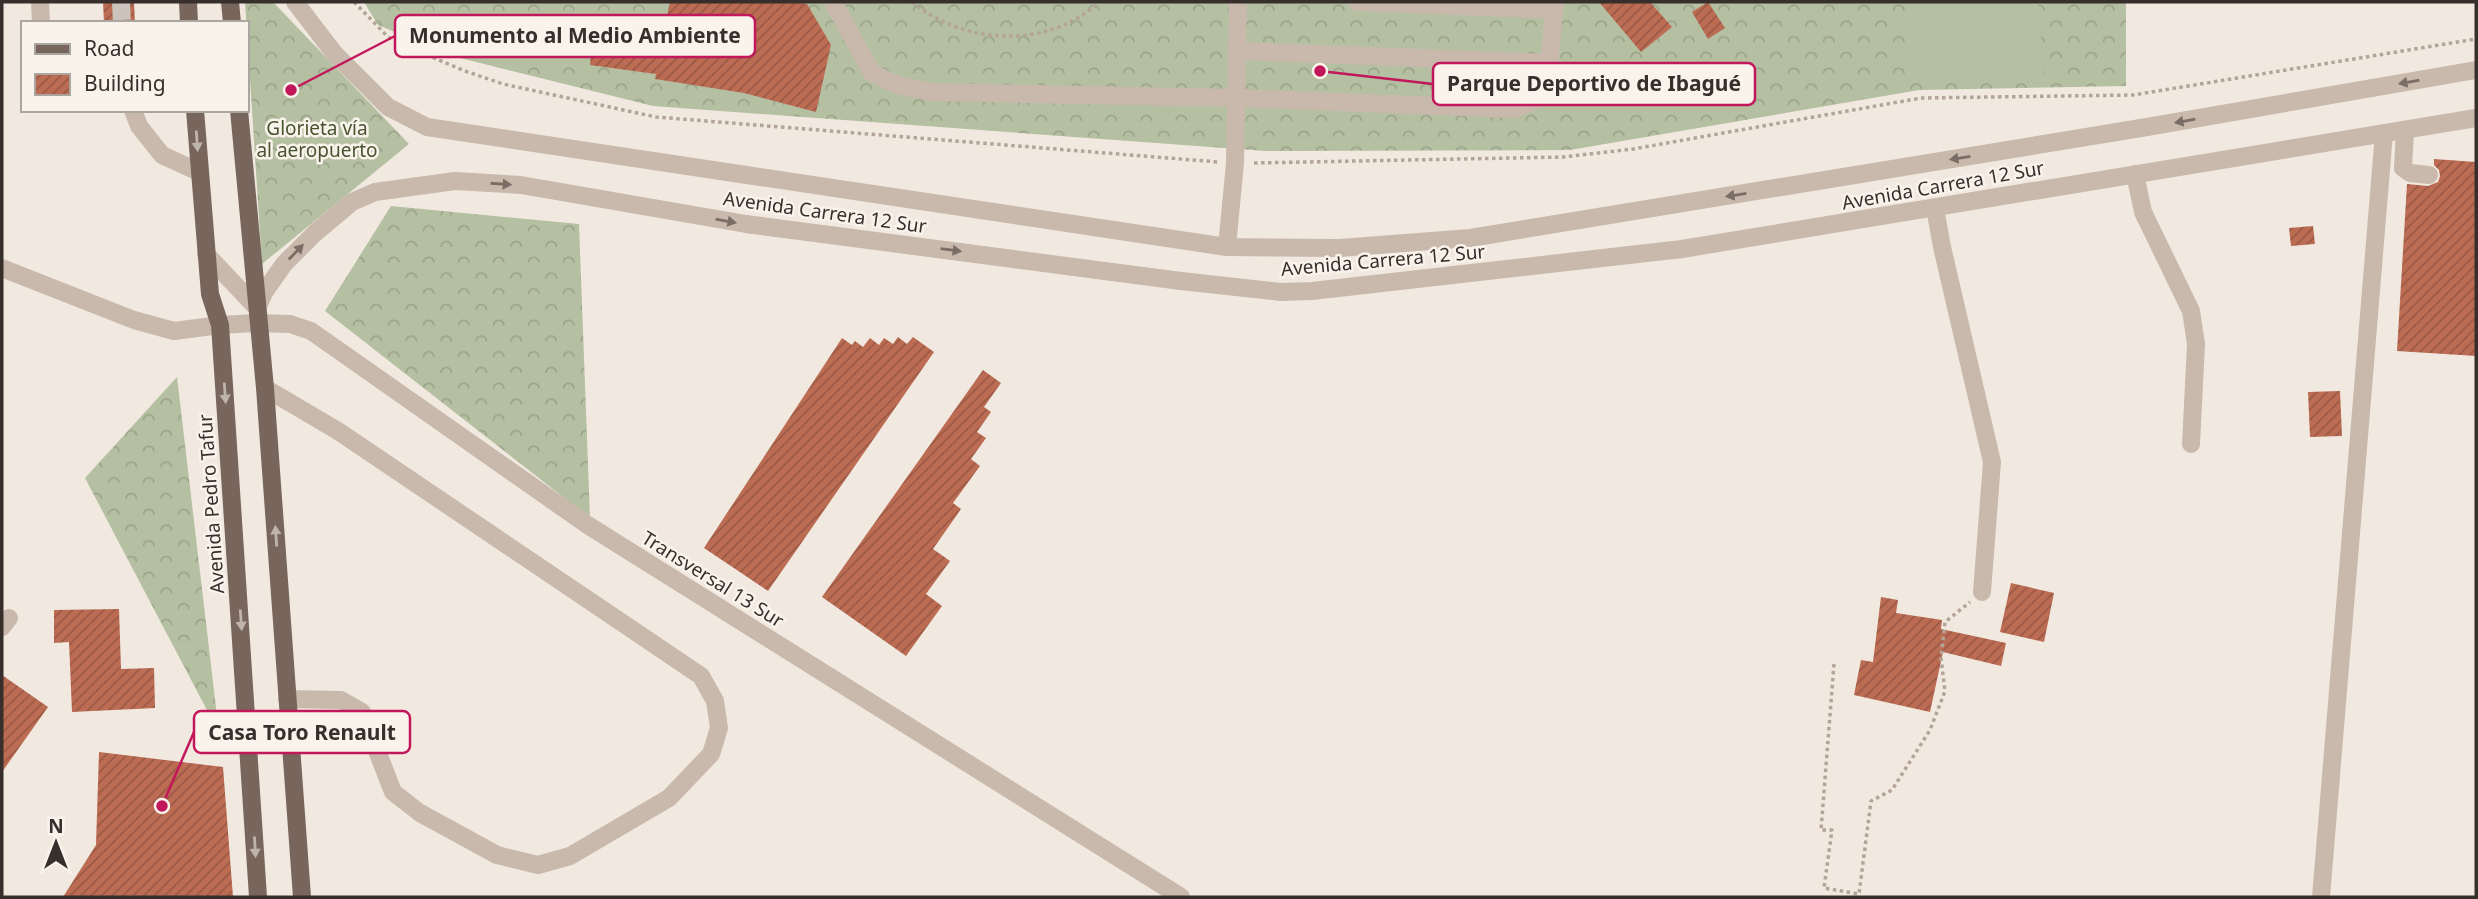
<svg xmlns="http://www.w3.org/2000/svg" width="2478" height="899" viewBox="0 0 2478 899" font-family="'Noto Sans',sans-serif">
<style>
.forest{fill:url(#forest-crowns)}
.garden{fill:#b5bfa1}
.building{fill:url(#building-hatch)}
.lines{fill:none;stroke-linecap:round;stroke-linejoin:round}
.minor-tunnel{stroke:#ccc4bc;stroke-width:18;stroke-dasharray:18 9;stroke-linecap:butt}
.path{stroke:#b4a397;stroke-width:3.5;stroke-dasharray:3.5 3.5;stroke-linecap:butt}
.minor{stroke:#c9b9ad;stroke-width:18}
.major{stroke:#78665d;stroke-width:18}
.oneway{fill:#796d66}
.oneway2{fill:#bfb4ac}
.labels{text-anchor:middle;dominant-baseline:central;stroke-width:5;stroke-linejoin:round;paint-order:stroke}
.park-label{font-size:19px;fill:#475430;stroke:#f9f3ec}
.street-label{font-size:19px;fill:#372f2b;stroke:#f9f3ec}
.leader{fill:none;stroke:#c2185b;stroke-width:2.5}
.callout-dot{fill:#c2185b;stroke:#f9f3ec;stroke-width:2.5}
.callout{fill:#f9f3ec;stroke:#c2185b;stroke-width:2.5}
.callout-label{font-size:21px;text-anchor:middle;font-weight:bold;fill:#372f2b}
</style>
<defs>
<pattern id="forest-crowns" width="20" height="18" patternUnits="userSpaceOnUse" patternTransform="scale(1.75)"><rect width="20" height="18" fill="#b5bfa1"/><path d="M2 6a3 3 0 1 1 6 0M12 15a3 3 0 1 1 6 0" fill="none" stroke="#9ca48b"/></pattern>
<pattern id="building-hatch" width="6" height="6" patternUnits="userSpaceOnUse" patternTransform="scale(1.75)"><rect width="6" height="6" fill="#bc6c53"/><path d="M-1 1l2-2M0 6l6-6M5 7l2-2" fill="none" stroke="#9a5945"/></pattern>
</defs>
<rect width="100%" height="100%" fill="#f1e9e0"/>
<g class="forest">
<polygon points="245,2 273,2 409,144 262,264"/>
<polygon points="364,2 2126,2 2126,86 1919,90 1570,150 1265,151 653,106 452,56 378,25"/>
<polygon points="391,206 579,224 590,518 325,311"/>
<polygon points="177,377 219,733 85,478"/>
</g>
<polygon class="garden" points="1906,2 2038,2 2044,73 1913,83"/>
<g class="building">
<polygon points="103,2 134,2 135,23 104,23"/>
<polygon points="670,2 795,2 807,4 831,45 816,112 744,93 655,79 656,74 590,65 593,28 663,35"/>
<polygon points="1599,2 1650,2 1672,27 1641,52"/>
<polygon points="1708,2 1725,28 1708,39 1692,12"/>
<polygon points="2434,159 2476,162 2476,356 2397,351 2407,184 2428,186 2438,182 2440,176 2439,170 2434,165"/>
<polygon points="2313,226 2315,244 2291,246 2289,228"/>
<polygon points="898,337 907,344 913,337 934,352 768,591 704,548 842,338 852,345 855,341 863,347 870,338 879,345 884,338 893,344"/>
<polygon points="983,370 1001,383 984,407 991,412 977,432 986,438 971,459 980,466 953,503 961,509 933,549 950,561 926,594 942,606 906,656 822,597"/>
<polygon points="2340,391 2342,436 2310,437 2308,392"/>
<polygon points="2011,583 2054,593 2044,642 2000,632"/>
<polygon points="1881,597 1898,600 1896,613 1942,620 1941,629 2006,643 2001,666 1943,652 1930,712 1854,695 1861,660 1873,662"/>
<polygon points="119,609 121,669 154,668 155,708 72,712 69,642 54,643 54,610"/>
<polygon points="2,675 48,707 2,772"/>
<polygon points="99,752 223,767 233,897 63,897 96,845"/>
</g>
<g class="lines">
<polyline class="minor-tunnel" points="121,2 122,23"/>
<g class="path">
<polyline points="354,2 388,37 415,50 465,71 503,84 656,117 1218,162"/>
<path d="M912,2c54,44 135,47 188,0"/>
<polyline points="1254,163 1563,157 1633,149 1921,98 2133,95 2476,39"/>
<polyline points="1834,664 1821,830 1832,830 1824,888 1859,894 1871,801 1892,790 1930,730 1945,691 1941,658 1945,622 1970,602"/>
</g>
<g class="minor">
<polyline points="40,2 41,23"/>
<polyline points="295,2 334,53 388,107 427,127 1227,247 1340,248 1470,238 2141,128 2476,70"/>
<path d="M833,2l39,71 25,12 34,7 306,6 275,11c17,-4 27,-9 35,-24l8,-83"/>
<polyline points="1357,2 1554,10"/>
<polyline points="1237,51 1550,63"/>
<polyline points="133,110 139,126 162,155 199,172"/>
<polyline points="2405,130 2403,168 2410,173 2429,175"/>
<polyline points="2135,174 2143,212 2191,311 2196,344 2191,444"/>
<polyline points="1935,208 1942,247 1992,462 1982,592"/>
<polyline points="1227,247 1235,163 1238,2"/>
<polyline points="206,254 257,308 265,291 284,264 315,233 352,202 375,192 455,181 521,185 746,224 1181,281 1281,292 1312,291 1682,249 2476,118"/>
<polyline points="2,268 134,320 174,331 220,325 258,323 290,324 311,331 586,524 1181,897"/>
<polyline points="265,388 338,431 701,676 715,701 719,728 711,754 669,798 570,856 538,865 497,855 420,813 393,792 362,712 341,700 287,699"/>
<polyline points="2,627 9,618"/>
<polyline points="2321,897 2384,133"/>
</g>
<g class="major">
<polyline points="188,2 189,23"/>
<polyline points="230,2 232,23"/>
<polyline points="195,110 210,294 220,325 258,897"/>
<polyline points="239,110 265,388 302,897"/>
</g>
</g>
<defs><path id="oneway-solid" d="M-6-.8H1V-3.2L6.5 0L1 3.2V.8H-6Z" transform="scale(1.75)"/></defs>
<g class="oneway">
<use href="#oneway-solid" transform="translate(2409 82) rotate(170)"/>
<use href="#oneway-solid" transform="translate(2185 121) rotate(170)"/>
<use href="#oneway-solid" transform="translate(1960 158) rotate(171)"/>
<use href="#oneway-solid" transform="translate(501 184) rotate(4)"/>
<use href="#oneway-solid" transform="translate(1736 195) rotate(171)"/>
<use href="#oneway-solid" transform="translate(726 221) rotate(10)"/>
<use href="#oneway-solid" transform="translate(951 250) rotate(7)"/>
<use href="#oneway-solid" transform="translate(296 252) rotate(-46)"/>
</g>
<g class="oneway2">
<use href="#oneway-solid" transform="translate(197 141) rotate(86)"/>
<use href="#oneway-solid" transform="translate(225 393) rotate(86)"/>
<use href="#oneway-solid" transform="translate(276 536) rotate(-94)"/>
<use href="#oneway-solid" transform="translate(241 620) rotate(86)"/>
<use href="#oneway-solid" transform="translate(255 847) rotate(87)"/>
</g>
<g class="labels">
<g class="park-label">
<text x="317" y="128">Glorieta vía<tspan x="317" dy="22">al aeropuerto</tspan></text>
</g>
<g class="street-label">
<text transform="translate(1943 185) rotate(-10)">Avenida Carrera 12 Sur</text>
<text transform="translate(825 212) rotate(8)">Avenida Carrera 12 Sur</text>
<text transform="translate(1383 260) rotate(-5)">Avenida Carrera 12 Sur</text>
<text transform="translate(211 504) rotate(-94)">Avenida Pedro Tafur</text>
<text transform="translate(713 579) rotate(32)">Transversal 13 Sur</text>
</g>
</g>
<path class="leader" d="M291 90L395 36M1320 71L1433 84M162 806L194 732"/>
<g class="callout-dot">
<circle cx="291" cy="90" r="7"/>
<circle cx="1320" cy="71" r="7"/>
<circle cx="162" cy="806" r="7"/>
</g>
<g class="callout">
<rect x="395" y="15" width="360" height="42" rx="7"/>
<rect x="1433" y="63" width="322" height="42" rx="7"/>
<rect x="194" y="711" width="216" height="42" rx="7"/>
</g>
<g class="callout-label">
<text x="575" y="43">Monumento al Medio Ambiente</text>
<text x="1594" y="91">Parque Deportivo de Ibagué</text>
<text x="302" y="740">Casa Toro Renault</text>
</g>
<rect width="2478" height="899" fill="none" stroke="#372f2b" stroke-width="7"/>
<rect x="21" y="21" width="228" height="91" fill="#f9f3ec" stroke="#aba59f" stroke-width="2"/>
<rect x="35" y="44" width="35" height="10" fill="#78665d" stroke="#aba59f" stroke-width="2"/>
<text x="84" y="56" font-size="21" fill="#372f2b">Road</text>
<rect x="35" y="74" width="35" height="21" fill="url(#building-hatch)" stroke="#aba59f" stroke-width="2"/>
<text x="84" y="91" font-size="21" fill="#372f2b">Building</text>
<g transform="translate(56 843)" stroke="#f9f3ec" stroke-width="5" paint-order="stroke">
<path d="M0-5L12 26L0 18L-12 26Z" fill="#372f2b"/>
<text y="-10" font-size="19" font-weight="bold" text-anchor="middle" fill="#372f2b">N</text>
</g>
</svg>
